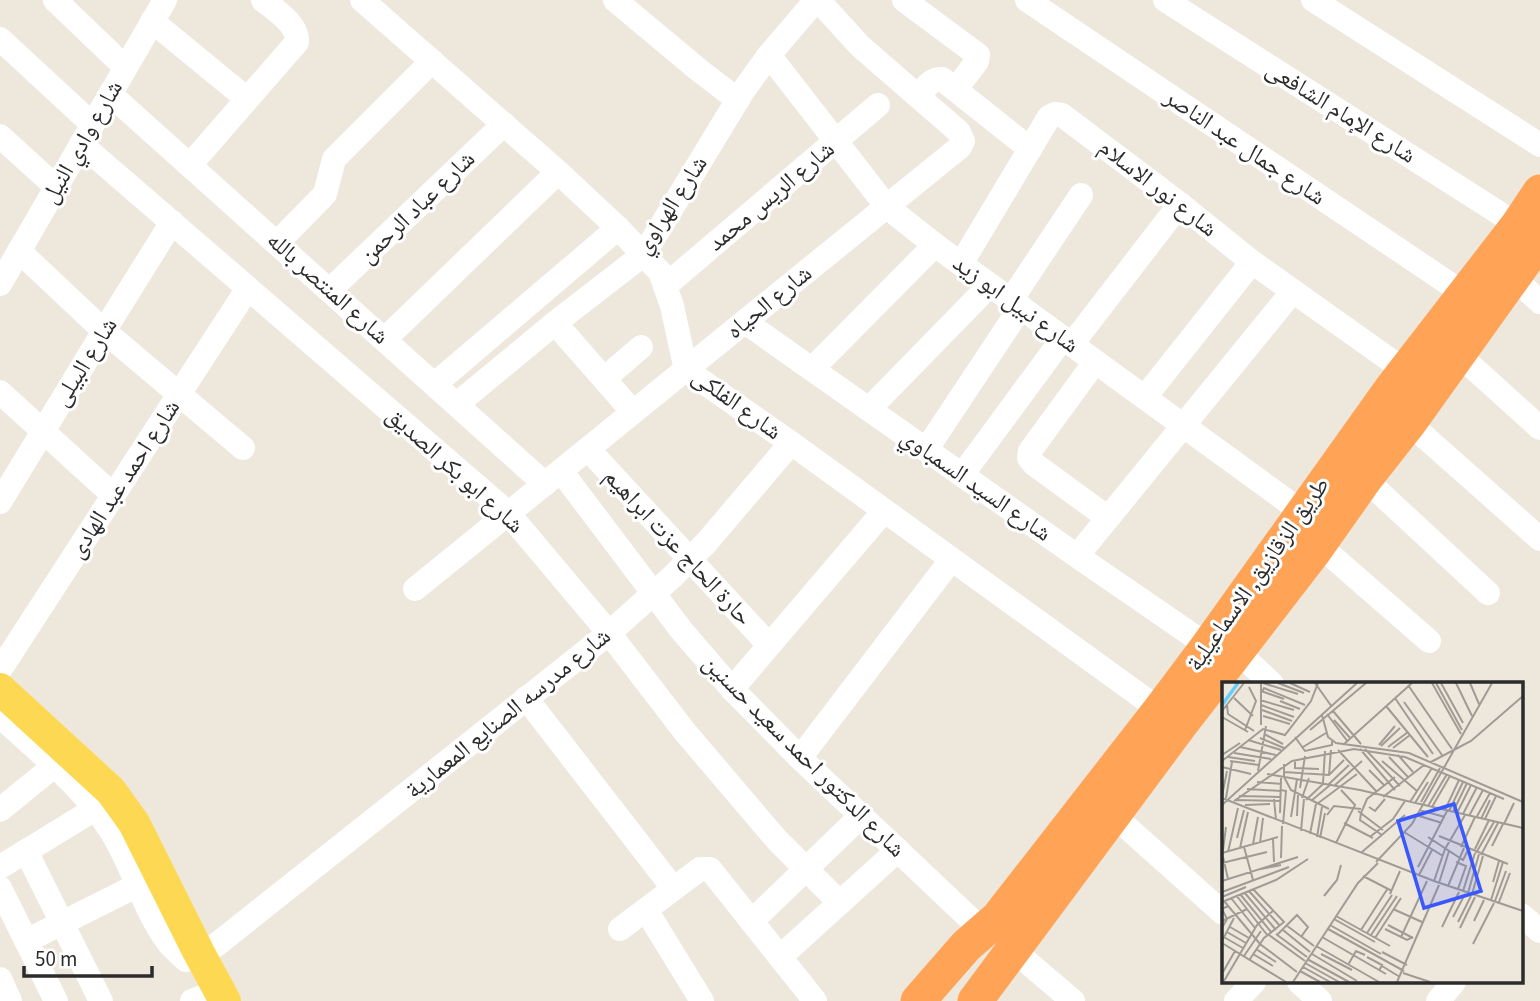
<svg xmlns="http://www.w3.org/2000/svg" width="1540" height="1001" viewBox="0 0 1540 1001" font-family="'Source Sans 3','Noto Naskh Arabic',sans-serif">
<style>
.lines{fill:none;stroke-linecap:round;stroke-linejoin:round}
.minor{stroke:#fff;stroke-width:24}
.major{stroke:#fdd953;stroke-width:32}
.highway{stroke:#ffa357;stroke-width:35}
.labels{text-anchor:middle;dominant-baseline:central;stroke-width:6;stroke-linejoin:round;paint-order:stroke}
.street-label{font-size:24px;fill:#2b2b2b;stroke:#fff}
.inset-river{fill:none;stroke:#66cff9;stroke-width:3.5}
.inset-road{fill:none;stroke:#a09c95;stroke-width:2}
.view{fill:#3959ff;fill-opacity:0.15;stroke:#3959ff;stroke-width:3.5}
.inset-edge{fill:none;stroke:#2b2b2b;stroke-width:3.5}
</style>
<rect width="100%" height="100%" fill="#eee7dc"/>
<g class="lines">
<g class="minor">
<polyline points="55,0 125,67"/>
<polyline points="362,0 558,172 618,228 660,272 672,306 686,370 791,443 1160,710"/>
<polyline points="615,0 700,71 738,100"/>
<polyline points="904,0 978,55 977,61 956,89"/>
<polyline points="1027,0 1463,293"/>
<polyline points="1165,0 1518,225"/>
<polyline points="1313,0 1540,145"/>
<polyline points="152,21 247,99"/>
<polyline points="0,39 92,124"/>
<polyline points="769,55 887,207 935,245 1302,512"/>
<polyline points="110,94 545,484"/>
<path d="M919,97c6,-8 11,-19 23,-18l88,70"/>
<polyline points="0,136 56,187"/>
<polyline points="81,144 508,513 609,633 685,732 777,840 840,903"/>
<path d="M190,165l107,-123c1,-18 -21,-31 -34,-42"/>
<polyline points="277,243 325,194 334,159 432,61"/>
<polyline points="19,251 104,331 243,448"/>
<polyline points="961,264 1049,117 1055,114 1062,115 1180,204 1252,262 1404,370"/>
<polyline points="1514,278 1540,302"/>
<polyline points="0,284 165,0"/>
<polyline points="665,286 878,105"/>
<polyline points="330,290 504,124"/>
<polyline points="1011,300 1081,195"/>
<polyline points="745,322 1077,556 1208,646"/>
<polyline points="555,323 633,412"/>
<polyline points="385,339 558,172"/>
<polyline points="1072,344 1180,204"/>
<polyline points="1458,354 1540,428"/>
<polyline points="1095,362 1030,451 1029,458 1034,464 1108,518"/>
<polyline points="812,369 935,245"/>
<polyline points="604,379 641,347"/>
<polyline points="435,384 618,228"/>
<polyline points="0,392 113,495"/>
<polyline points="1145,397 1252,262"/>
<polyline points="457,404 555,323 644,254 743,91 769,55 816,0"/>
<polyline points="869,409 990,285"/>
<polyline points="1409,423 1540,539"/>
<polyline points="588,449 769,645"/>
<polyline points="926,450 1021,307"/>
<polyline points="561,471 682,631 732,689 800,758 983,931"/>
<polyline points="962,475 1063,338"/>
<polyline points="1365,479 1488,593"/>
<polyline points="0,502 104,331 172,222"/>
<polyline points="1319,545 1429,641"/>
<polyline points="1077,556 1293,291"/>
<polyline points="415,589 960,147 963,141 959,132 860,46 818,0"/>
<polyline points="1237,651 1272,684"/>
<polyline points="0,670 248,288"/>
<polyline points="732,689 884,511"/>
<polyline points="526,698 673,888"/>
<path d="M0,716c39,36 82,70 111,115 22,35 32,77 56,110 5,7 13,13 19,19"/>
<polyline points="800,758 951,560"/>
<polyline points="0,810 54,766"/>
<polyline points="1113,815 1223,913"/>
<polyline points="26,851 101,1001"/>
<polyline points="0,867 95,809"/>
<polyline points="0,888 56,1001"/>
<polyline points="646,910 702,1001"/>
<polyline points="1521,915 1540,931"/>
<polyline points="752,921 861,816"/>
<polyline points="620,929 700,869 710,869 815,1001"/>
<polyline points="26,941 138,885"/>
<polyline points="1013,950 1073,1001"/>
<polyline points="201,957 609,633 672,577 706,543 791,443"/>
<polyline points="780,957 898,850"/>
<polyline points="0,979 10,1001"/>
<polyline points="1299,982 1320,1001"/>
<polyline points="192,1001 202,997"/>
<polyline points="1236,1001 1254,982"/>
<polyline points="1438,1001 1454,982"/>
</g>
<polyline class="major" points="0,689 111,791 134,823 198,951 225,1001"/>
<g class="highway">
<polyline points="918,1001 966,946 998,918 1160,710 1208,646 1392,388 1518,225 1540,192"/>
<polyline points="975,1001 1180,725 1315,550 1365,479 1409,423 1540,240"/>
</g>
</g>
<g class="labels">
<g class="street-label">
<text transform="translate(1341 112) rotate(32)">شارع الإمام الشافعى</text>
<text transform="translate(82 142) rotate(-60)">شارع وادي النيل</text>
<text transform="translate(1245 147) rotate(34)">شارع جمال عبد الناصر</text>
<text transform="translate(1158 188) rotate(38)">شارع نور الاسلام</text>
<text transform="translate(771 196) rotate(-40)">شارع الريس محمد</text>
<text transform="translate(671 205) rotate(-57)">شارع الهراوي</text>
<text transform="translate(417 207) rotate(-44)">شارع عباد الرحمن</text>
<text transform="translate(328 288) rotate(42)">شارع المنتصر بالله</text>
<text transform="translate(769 302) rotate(-39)">شارع الحياه</text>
<text transform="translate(1016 304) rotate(36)">شارع نبيل ابو زيد</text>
<text transform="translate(85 362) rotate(-58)">شارع البيلى</text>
<text transform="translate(737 404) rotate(36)">شارع الفلكى</text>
<text transform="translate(455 470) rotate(42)">شارع ابو بكر الصديق</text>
<text transform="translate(124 479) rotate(-57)">شارع احمد عبد الهادى</text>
<text transform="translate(976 485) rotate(35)">شارع السيد السمباوي</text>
<text transform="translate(678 547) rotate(47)">حارة الحاج عزت ابراهيم</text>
<text transform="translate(1258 574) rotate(-55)">طريق الزقازيق, الاسماعيلية</text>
<text transform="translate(508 713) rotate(-39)">شارع مدرسه الصنايع المعمارية</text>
<text transform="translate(804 756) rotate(45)">شارع الدكتور احمد سعيد حسنين</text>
</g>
</g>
<g transform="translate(1222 682)">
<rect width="301" height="301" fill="#eee7dc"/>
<path class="inset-river" d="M0,23l16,-22"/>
<path class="inset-road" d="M39,1v42M41,1l35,11M56,1l26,10M68,1l20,9M93,1l17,24M210,1l29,51M214,1l26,47M219,1l22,40M234,1l16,33M248,1l9,21M186,3l44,64M39,9l23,8M40,10l2,-4 41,17M12,16l19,18M173,16l38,56M38,18l34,10M58,19l20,8M182,20l38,53M5,23l1,9 26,17M39,23l33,12M164,24l42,51M40,28l30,11M0,29l22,-28M111,29l28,33M105,32l21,28M100,33l6,22 8,6 73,10 114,49M41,34l27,8M0,35l26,15M112,38l17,19M23,48l11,-29 -7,-14M88,48l56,-47M42,52l19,10M73,55l10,14 27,-6v-4M38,56l24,10M26,58l33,10M121,63l69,-62M157,63l16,-19M159,64l19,-18M18,65l36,8M81,65l23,-14M166,65l20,-15M171,66l17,-13M138,67l35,41M143,67l35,37M116,68l39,42M12,71l37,6M0,73l18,-12M176,73l15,17M6,75l27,4M167,75l19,20M73,78v8l24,1M0,79l41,-32 22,6 26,-34 7,-18M8,79l29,4M160,79l35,30M209,80l40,-21 52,-45M62,82v13l7,13 38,19M0,85l29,7M147,88l16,16M36,89l8,-45M62,90l45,3 15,-15M45,92l93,16 163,38M107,93l2,-25M35,100l25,2M101,101l2,-32M107,102l20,-19M113,103l27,-24M78,106l5,-32M25,107l34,2M59,108l5,1 -3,33M0,114l5,-25M17,114l42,1M161,115l41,-32M0,116l212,83 89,30M4,116l6,-36M80,116l7,-20M52,117l2,21M13,118l46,1M84,118l17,-16M12,119l58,-40 62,-12 51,8 99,42M89,119l19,-16M188,120l22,-34M199,120l19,-34M193,121l13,-21M95,122l40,-30M0,123l135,-122M23,123l25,-1M206,124l19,-32M147,125l6,4 10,-12M210,125l18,-31M197,128l26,7M223,128l14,-30M136,129l25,19M227,129l14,-29M231,130l14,-29M58,131l1,-35M235,131l14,-28M241,132l14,-27M105,133l7,-9 27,3M194,133l26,8M75,134l1,-21M247,134l14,-26M69,135l6,-38M254,136l14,-25M259,137l9,-19M263,137l11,-23M122,141l29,15M282,142l10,-21M79,149l3,-32M182,150l39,24M88,152l6,-30M160,153l-22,-15 1,-7 6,-14 28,-22M149,154l22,-17 12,-18M217,154l69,28M95,155l5,-30M206,155l35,23 5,-10M15,156l7,-28M98,156l5,-25M51,157l1,23M38,161l3,-25M114,161l19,-38 -14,-15M31,162l5,-27M270,164l11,-22M22,165l9,33M239,165l14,-30M18,166l8,-36M253,167l14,-29M1,168l3,-23M6,170l10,-44M140,170l43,-37M0,171l56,-16M254,171l18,-31M259,173l17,-32M1,175l5,22M59,176l1,-32M154,180l36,-38 80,-141M234,180l10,4 -8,23M0,181l45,-11M196,185l29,-56M34,188l25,-5M197,193l13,-25M141,194l29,15M0,199l76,-24M212,199l11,-32 20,-34M271,200l6,-21M217,201l10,-32M226,204l16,-38M27,209l31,35M241,209l12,-38M0,210l67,-25M22,210l32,38M246,211l11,-39M18,212l32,39M168,212l10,-23M250,212l11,-38M14,213l32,41M102,214l13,-16 4,-15M0,215l24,-10M9,216l24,30M269,218l12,-38M2,219l36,43 37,28M273,219l11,-30M0,220l54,-22 32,-21M277,220l11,-29M171,227l29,13M114,234l54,30M231,235l12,-23M112,237l41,23M0,239l25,-12M252,239l10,-21M236,240l13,-26M64,243l28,21M108,243l51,29M166,243l25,13M8,245l19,11M220,245l17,-35M0,246l5,-9 -5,-10 6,-3M238,246l15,-31M106,247l76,42M163,247l22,11 6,-3M61,248l27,22M139,248l27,-42M5,250l19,11M145,251l25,-38M54,252l31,23M47,253l36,26M55,253l20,-20 11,12 -7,10M149,253l26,-39M0,254l21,12M100,255l64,37M179,255l26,-56M153,256l26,-40M0,259l12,-23M0,261l64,39M251,262l21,-41M94,264l63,36M34,267l20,13M160,270l25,13M31,272l20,12M90,272l45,27M99,272l31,16M22,274l17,-25M145,275l15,8 -3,6M28,277l14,-21 20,-16 -31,-33M85,277l42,23M83,281l34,19M126,283l8,-14 9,4M160,284l18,11M81,285l27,15M78,289l20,11M1,290l12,-21M181,291l27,9M2,299l33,-56 17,-15M71,300l65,-99 20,-20M175,300l42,-97"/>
<path class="view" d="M232,122l27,87 -57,17 -26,-87z"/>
<rect width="301" height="301" class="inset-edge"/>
</g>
<path d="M24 966v10h128v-10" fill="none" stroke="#2b2b2b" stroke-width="3.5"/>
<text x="35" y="966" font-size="21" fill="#2b2b2b" stroke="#ffffff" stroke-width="5" paint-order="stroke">50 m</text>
</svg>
